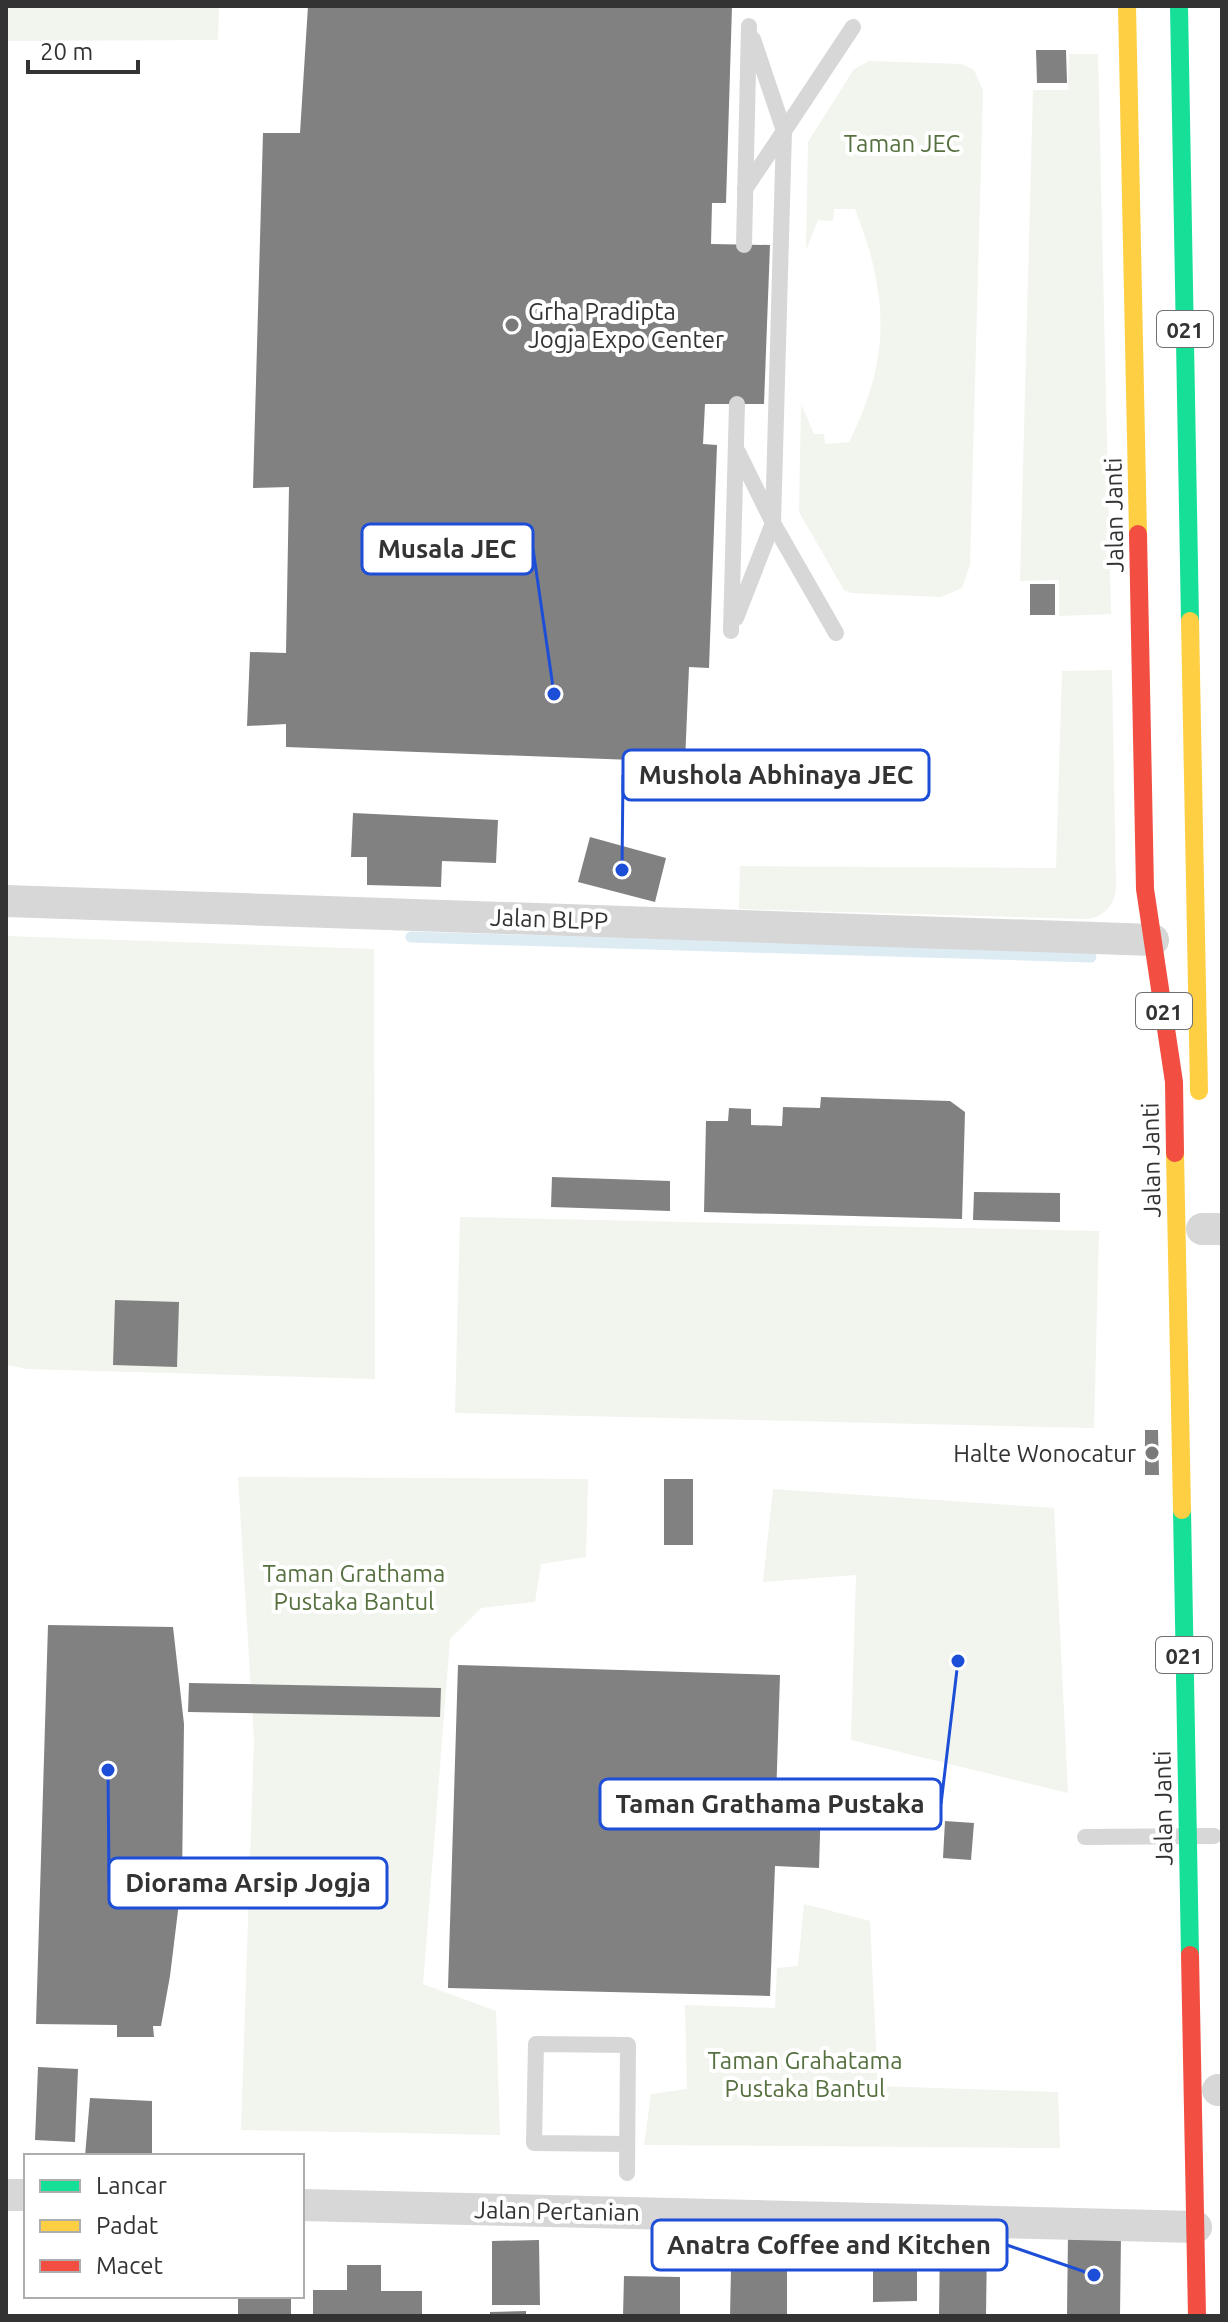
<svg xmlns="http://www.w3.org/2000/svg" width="1228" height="2322" viewBox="0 0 1228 2322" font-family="Ubuntu,sans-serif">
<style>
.green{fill:#f1f5ed}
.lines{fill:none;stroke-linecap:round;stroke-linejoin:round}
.stream{stroke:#ddebf3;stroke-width:11}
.building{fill:#818181}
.lane{stroke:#d7d7d7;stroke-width:16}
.street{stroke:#d7d7d7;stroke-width:32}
.fast{stroke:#16e098;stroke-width:18}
.slow{stroke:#ffcf43;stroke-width:18}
.jam{stroke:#f24e42;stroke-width:18}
.poi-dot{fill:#7a7a7a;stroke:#fff;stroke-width:3}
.labels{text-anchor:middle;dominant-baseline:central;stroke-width:8;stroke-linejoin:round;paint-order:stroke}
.shield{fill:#fff;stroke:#707070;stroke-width:2}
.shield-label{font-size:22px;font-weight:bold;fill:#333}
.park-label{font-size:24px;fill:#56703f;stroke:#fff}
.poi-label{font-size:24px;fill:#333;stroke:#fff;text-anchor:start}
.street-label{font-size:24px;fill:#333;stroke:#fff}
.leader{fill:none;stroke:#1d4ed8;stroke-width:3}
.callout-dot{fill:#1d4ed8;stroke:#fff;stroke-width:3}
.callout{fill:#fff;stroke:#1d4ed8;stroke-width:3}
.callout-label{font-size:26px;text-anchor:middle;font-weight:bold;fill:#333}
</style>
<rect width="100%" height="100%" fill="#fff"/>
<g class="green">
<polygon points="6,6 219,6 218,40 6,41"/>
<polygon points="1069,54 1098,54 1111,614 1059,616 1059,580 1020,581 1033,90 1068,90"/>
<path d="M869,61l93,3 12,6 9,20 -13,475 -8,23 -21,9 -90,-4 -7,-3 -45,-78 2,-108 13,30h10l1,10 24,-2c42,-83 40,-147 6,-233h-21l-1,12 -15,-1 -12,30 2,-108 46,-73z"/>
<path d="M1112,670l4,217c-1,17 -11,30 -29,32l-348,-10 1,-43 316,2 6,-197z"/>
<polygon points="6,936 374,949 375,1379 27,1369 6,1365"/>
<polygon points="460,1217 1099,1231 1094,1428 455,1413"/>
<polygon points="238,1477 588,1479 586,1557 541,1564 535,1602 481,1608 450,1639 423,1984 496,2011 500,2135 241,2130 254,1739"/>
<polygon points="773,1489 1054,1508 1068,1793 851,1740 856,1575 763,1582"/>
<polygon points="804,1904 870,1921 878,2086 1058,2092 1060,2148 644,2145 651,2094 687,2089 685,2005 775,2008 777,1968 798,1966"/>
</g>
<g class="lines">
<polyline class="stream" points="411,937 1091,957"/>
</g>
<g class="building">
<polygon points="308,6 732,6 726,203 712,203 711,244 770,245 764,404 705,404 703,444 717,445 709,668 689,667 685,762 286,747 286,724 247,726 250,652 286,653 289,487 253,488 263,133 300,133"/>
<polygon points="1036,50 1066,50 1067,83 1037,83"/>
<rect x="1030" y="584" width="25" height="31"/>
<polygon points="353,813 498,820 496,863 442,861 441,887 367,885 367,857 351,857"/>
<polygon points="590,837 666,858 655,902 578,882"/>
<polygon points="821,1097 950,1101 965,1112 962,1219 704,1212 706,1121 728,1121 729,1108 751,1109 751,1125 782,1126 783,1107 820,1108"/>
<polygon points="552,1177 670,1181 670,1211 551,1207"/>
<polygon points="974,1192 1060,1193 1060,1222 973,1220"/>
<polygon points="115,1300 179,1302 177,1367 113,1365"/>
<polygon points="1145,1430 1158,1430 1159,1475 1145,1475"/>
<rect x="664" y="1479" width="29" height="66"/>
<polygon points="48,1625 173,1627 184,1724 182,1878 170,1976 161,2026 153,2026 154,2037 117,2037 117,2025 36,2024"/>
<polygon points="458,1665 780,1675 776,1800 821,1801 819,1868 775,1866 770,1996 448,1988"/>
<polygon points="189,1683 441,1688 440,1717 188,1712"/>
<polygon points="945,1821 974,1823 971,1860 943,1858"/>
<polygon points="38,2067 78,2069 75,2142 35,2140"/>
<polygon points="90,2098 152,2101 152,2156 85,2156"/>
<polygon points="1068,2234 1121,2235 1120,2316 1067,2316"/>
<polygon points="873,2235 936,2235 936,2264 917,2264 917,2301 873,2302"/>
<polygon points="539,2240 540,2305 492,2305 492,2241"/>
<polygon points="940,2241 987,2242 986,2316 939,2316"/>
<polygon points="347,2265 381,2265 381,2291 422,2291 422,2316 313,2316 313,2290 347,2290"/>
<polygon points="731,2269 787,2269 787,2316 730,2316"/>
<polygon points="624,2276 680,2277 680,2316 623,2316"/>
<rect x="238" y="2296" width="53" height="20"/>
<polygon points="526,2311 526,2316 490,2316 490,2312"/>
</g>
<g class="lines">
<g class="lane">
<polyline points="745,189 784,131 753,39"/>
<polyline points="744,245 749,26"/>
<polyline points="736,618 773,523 738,452"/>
<polyline points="731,631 737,404"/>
<polyline points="836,633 773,523 784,131 853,27"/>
<polyline points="1085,1837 1214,1836"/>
<polyline points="627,2173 628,2045 536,2044 534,2143 627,2144"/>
</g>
<g class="street">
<polyline points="6,901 1153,940"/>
<polyline points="1202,1229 1222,1229"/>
<polyline points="1218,2090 1222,2090"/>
<polyline points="6,2195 26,2195"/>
<polyline points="302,2205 1196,2227"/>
</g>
<g class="fast">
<polyline points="1179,6 1190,621"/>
<polyline points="1182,1510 1190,1955"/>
</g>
<g class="slow">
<polyline points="1127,6 1138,534"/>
<polyline points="1190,621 1199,1091"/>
<polyline points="1175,1153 1182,1510"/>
</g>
<g class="jam">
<polyline points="1138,534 1145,889 1174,1082 1175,1153"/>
<polyline points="1190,1955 1197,2316"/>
</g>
</g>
<g class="poi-dot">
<circle cx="512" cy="325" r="8"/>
<circle cx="1152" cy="1453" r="8"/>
</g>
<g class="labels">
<g class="shield">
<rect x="1157" y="311" width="56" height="36" rx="6"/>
<rect x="1136" y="993" width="56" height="36" rx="6"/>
<rect x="1156" y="1637" width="56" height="36" rx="6"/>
</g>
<g class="shield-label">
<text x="1185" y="329">021</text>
<text x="1164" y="1011">021</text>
<text x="1184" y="1655">021</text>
</g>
<g class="park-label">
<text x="902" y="143">Taman JEC</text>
<text x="354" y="1573">Taman Grathama<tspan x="354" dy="28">Pustaka Bantul</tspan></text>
<text x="805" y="2060">Taman Grahatama<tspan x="805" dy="28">Pustaka Bantul</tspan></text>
</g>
<g class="poi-label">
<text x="528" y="311">Grha Pradipta<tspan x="528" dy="28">Jogja Expo Center</tspan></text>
<text x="1136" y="1453" text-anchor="end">Halte Wonocatur</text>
</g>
<g class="street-label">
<text transform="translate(1114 515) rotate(-91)">Jalan Janti</text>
<text transform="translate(549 919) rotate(2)">Jalan BLPP</text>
<text transform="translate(1151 1160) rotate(-91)">Jalan Janti</text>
<text transform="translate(1163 1808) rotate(-91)">Jalan Janti</text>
<text transform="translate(557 2211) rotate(1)">Jalan Pertanian</text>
</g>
</g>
<path class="leader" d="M554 694L533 549M622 870L623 775M958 1661L941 1804M108 1770L109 1883M1094 2275L1007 2245"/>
<g class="callout-dot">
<circle cx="554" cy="694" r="8"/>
<circle cx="622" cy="870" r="8"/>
<circle cx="958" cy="1661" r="8"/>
<circle cx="108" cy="1770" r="8"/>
<circle cx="1094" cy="2275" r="8"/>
</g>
<g class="callout">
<rect x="362" y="524" width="171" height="50" rx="8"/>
<rect x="623" y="750" width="306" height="50" rx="8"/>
<rect x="600" y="1779" width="341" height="50" rx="8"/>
<rect x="109" y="1858" width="278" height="50" rx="8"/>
<rect x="652" y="2220" width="355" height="50" rx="8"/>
</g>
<g class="callout-label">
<text x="447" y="558">Musala JEC</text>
<text x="776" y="784">Mushola Abhinaya JEC</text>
<text x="770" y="1813">Taman Grathama Pustaka</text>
<text x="248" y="1892">Diorama Arsip Jogja</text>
<text x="829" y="2254">Anatra Coffee and Kitchen</text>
</g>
<rect width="1228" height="2322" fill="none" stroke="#333333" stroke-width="16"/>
<rect x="24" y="2154" width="280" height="144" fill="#ffffff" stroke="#adadad" stroke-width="2"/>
<rect x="40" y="2180" width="40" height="12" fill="#16e098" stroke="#adadad" stroke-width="2"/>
<text x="96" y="2194" font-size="24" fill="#333333">Lancar</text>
<rect x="40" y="2220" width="40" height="12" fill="#ffcf43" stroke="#adadad" stroke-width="2"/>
<text x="96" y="2234" font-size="24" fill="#333333">Padat</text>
<rect x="40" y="2260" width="40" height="12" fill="#f24e42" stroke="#adadad" stroke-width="2"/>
<text x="96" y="2274" font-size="24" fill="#333333">Macet</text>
<path d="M28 60v12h110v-12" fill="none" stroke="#333333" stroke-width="4"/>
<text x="40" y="60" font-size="24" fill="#333333" stroke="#ffffff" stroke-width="6" paint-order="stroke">20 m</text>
</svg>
